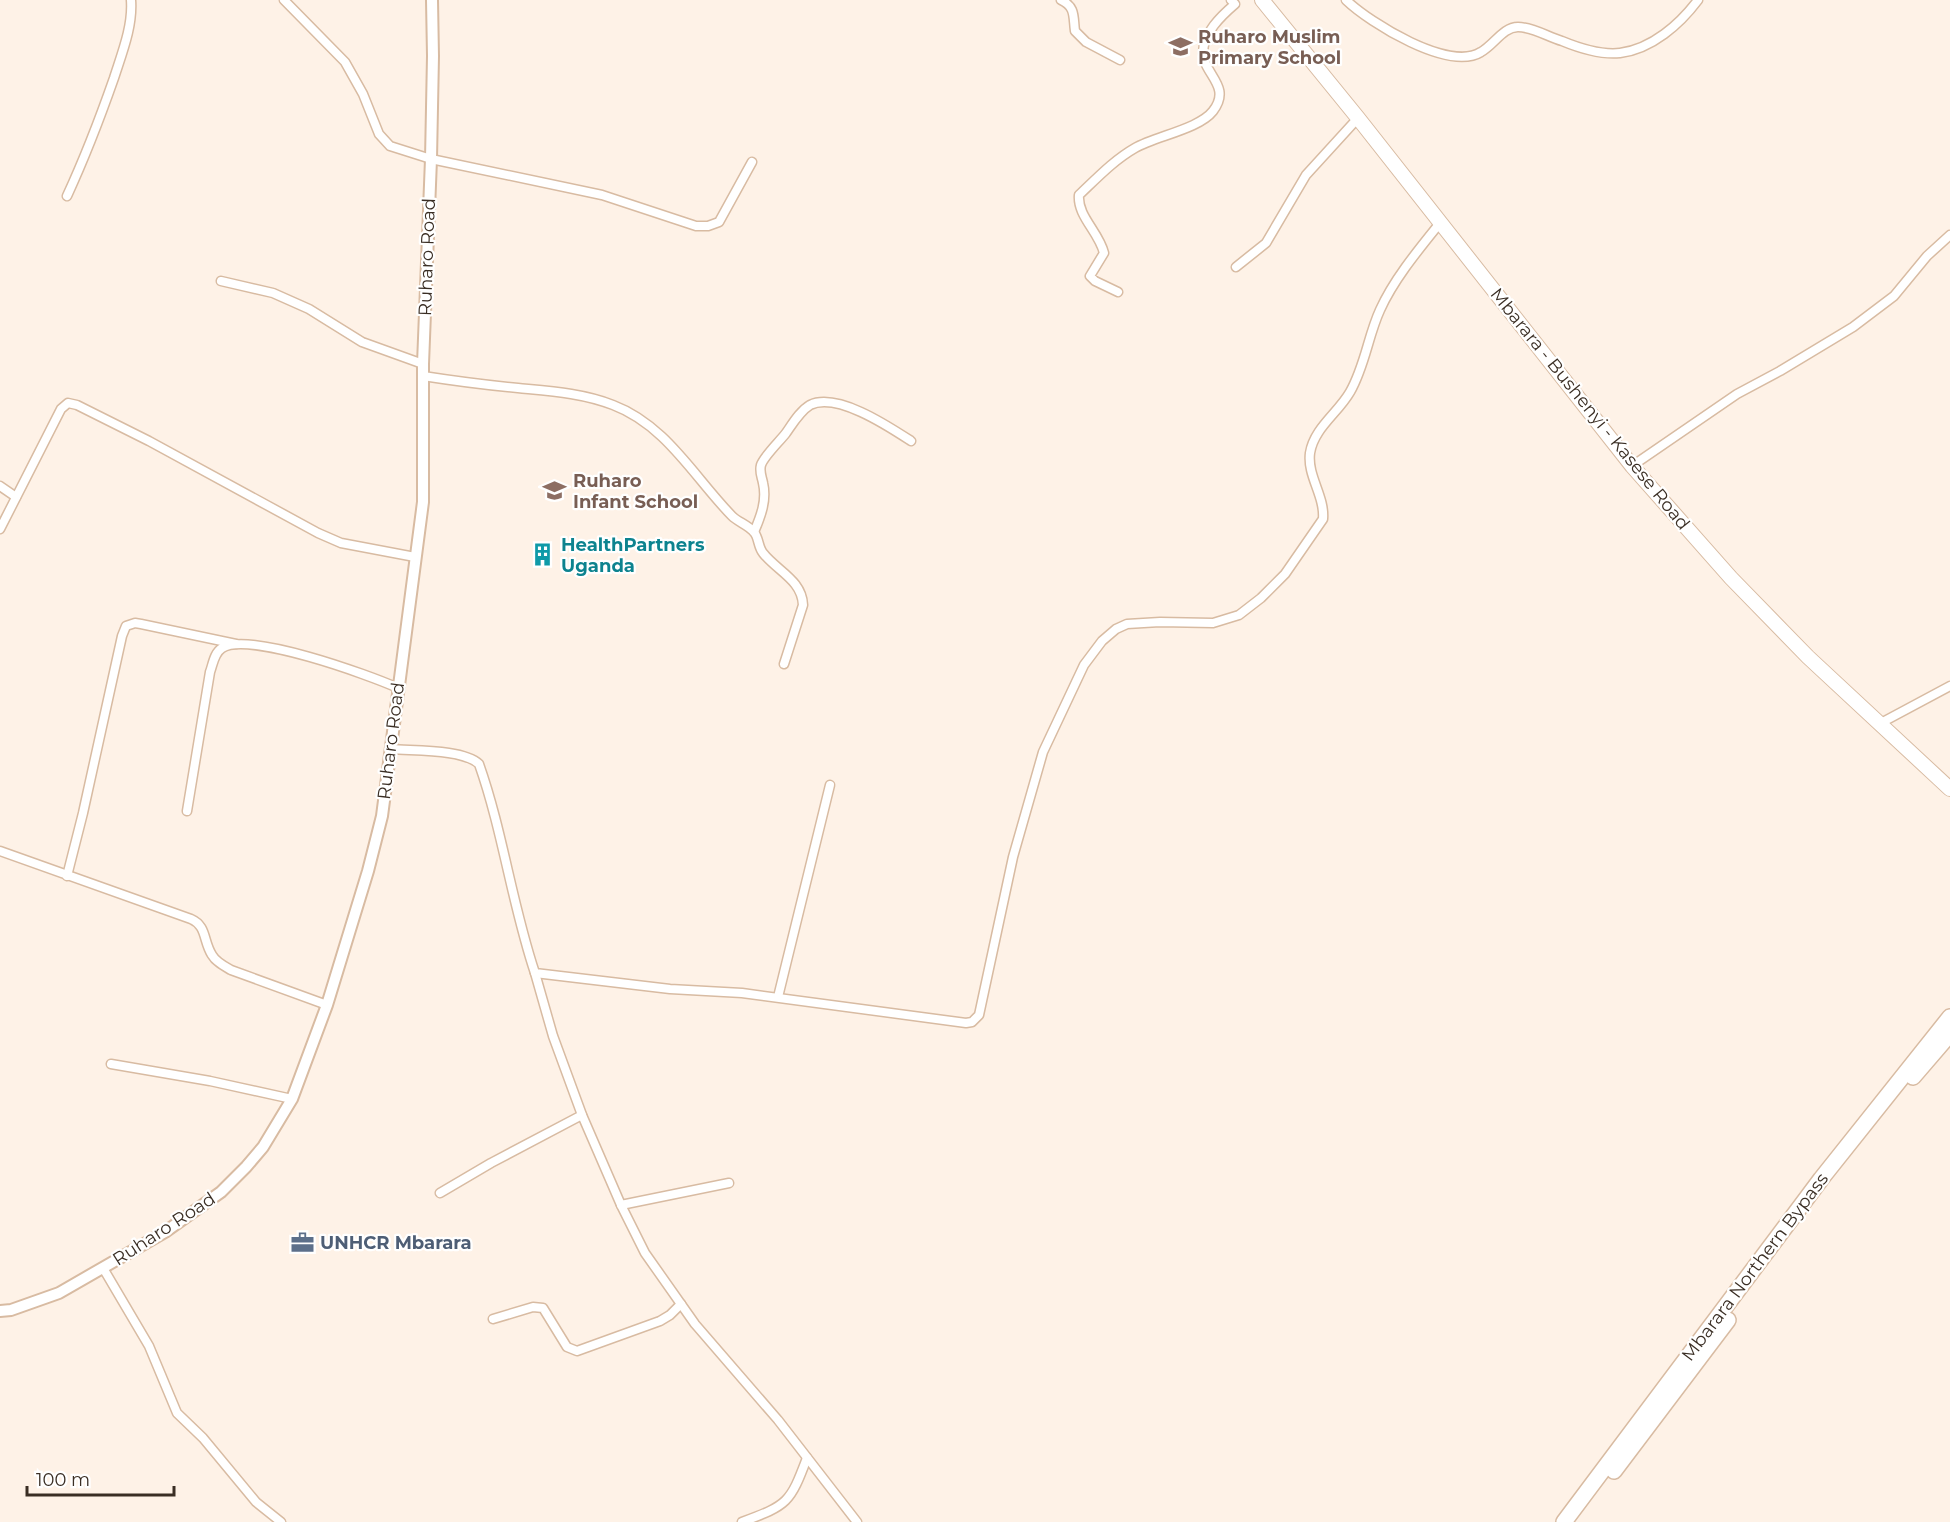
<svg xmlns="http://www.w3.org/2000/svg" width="1950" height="1522" viewBox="0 0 1950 1522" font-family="Montserrat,sans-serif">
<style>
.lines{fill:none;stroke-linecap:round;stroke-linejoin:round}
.minor-casing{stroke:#d8bba2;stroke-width:11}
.tertiary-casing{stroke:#d8bba2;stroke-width:14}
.primary-casing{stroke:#d8bba2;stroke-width:16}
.trunk-casing{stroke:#d8bba2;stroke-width:18}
.minor{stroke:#fff;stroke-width:8}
.tertiary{stroke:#fff;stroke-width:10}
.primary{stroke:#fff;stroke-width:14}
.trunk{stroke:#fff;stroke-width:15}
.labels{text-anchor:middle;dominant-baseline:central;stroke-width:4.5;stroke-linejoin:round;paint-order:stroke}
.education-label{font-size:18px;font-weight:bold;fill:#785e54;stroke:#fff;text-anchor:start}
.street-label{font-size:18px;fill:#3a2e24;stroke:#fff}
.culture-label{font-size:18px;font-weight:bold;fill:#0d838f;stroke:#fff;text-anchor:start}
.service-label{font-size:18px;font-weight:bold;fill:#4e5e75;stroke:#fff;text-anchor:start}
</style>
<rect width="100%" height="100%" fill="#fef2e7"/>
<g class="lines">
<defs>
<g id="minor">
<polyline points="284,0 345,62 363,94 379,134 390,146 431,159 602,195 696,226 708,226 719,222 752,162"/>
<path d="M1061,0c15,7 12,17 14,31l11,11 34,18"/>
<path d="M1346,0c24,23 103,72 135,52 13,-7 22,-25 37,-25 15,0 30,10 44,14 17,7 40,14 58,12 32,-4 60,-29 78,-53"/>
<path d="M67,196c18,-39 33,-78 47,-118 8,-25 19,-52 17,-78"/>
<polyline points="1236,267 1266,243 1306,175 1358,118"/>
<polyline points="221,281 273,293 309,309 362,342 423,364"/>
<path d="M1118,292l-23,-11 -5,-5 14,-23c-5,-21 -27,-37 -25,-58 18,-17 35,-35 56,-47 21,-12 64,-19 78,-37 19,-25 -9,-36 -10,-58 0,-20 18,-37 32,-49l-4,-4"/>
<path d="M423,376c32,5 63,9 95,12 31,3 65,5 95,17 53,20 81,72 119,111 6,6 16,9 22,16 5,6 4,15 9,21 14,18 39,27 40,52l-19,59"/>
<polyline points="1632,466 1737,394 1780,371 1853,327 1894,296 1927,256 1950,235"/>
<polyline points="0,486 16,497"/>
<polyline points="0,529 61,409 68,403 77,405 149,441 318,533 341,543 415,557"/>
<path d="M754,532c7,-16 13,-32 9,-49 -1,-6 -4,-11 -2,-18 3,-9 19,-24 25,-32 7,-10 14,-22 24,-28 27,-13 78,21 101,36"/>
<polyline points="1879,724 1950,686"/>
<path d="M392,749c22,2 71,0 87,15 24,68 33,141 56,209l135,16 72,4 224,30 6,-1 7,-7 34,-158 30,-105 41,-87 18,-24 14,-12 11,-5 33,-2 53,1 26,-8 22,-17 24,-24 38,-55c2,-23 -16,-43 -13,-66 4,-25 28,-40 40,-61 15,-26 18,-56 30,-82 14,-31 39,-61 60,-87"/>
<path d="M187,811l23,-139c3,-8 4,-19 12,-24 26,-17 147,27 176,40"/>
<path d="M0,851l191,68c16,7 12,22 21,36 4,7 12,11 19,15l96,35"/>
<polyline points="67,876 83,813 122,636 126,626 135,623 141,624 236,644"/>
<polyline points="535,973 553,1036 582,1115 621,1205 645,1253 695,1324 778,1420 857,1522"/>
<polyline points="778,997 830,785"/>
<polyline points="111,1064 210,1081 292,1099"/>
<polyline points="440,1193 491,1163 582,1115"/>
<polyline points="621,1205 729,1183"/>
<polyline points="103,1268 149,1346 177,1413 203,1438 256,1502 281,1522"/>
<polyline points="493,1319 533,1307 543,1308 567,1347 577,1351 660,1321 670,1315 681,1304"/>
<path d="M742,1522c46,-17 48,-19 65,-64"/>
</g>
<polyline id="tertiary" points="0,1311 11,1310 59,1293 165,1232 221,1192 246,1167 263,1147 292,1099 327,1005 368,871 382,816 423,502 423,364 431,159 433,56 432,0"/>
<polyline id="primary" points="1262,0 1358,118 1632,466 1731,578 1808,657 1950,789"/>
<g id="trunk">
<polyline points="1913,1077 1950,1034"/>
<polyline points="1614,1471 1728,1320"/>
<polyline points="1564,1522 1821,1179 1950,1017"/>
</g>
</defs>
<use href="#minor" class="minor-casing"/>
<use href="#tertiary" class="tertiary-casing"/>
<use href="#primary" class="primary-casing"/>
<use href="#trunk" class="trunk-casing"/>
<use href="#minor" class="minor"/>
<use href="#tertiary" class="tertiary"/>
<use href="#primary" class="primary"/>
<use href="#trunk" class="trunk"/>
</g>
<defs>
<symbol id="school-bare" viewBox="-9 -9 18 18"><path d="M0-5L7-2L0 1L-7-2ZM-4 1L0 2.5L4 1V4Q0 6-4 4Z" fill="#8d6e63" stroke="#fff" stroke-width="2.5" paint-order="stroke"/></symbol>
<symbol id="building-bare" viewBox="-9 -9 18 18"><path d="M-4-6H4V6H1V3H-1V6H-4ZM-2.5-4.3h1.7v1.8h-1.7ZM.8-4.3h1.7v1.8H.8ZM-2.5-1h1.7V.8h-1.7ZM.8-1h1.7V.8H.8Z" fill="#0f9aa8" stroke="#fff" stroke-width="2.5" paint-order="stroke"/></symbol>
<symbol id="office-bare" viewBox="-9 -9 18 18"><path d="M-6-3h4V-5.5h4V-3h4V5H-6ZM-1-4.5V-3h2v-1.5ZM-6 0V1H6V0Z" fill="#5c6f8a" stroke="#fff" stroke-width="2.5" paint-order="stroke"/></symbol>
</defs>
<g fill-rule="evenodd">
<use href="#school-bare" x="1164" y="30" width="33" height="33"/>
<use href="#school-bare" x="538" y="474" width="33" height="33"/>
<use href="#building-bare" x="526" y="538" width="33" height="33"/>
<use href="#office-bare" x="286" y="1226" width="33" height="33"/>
</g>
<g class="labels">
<g class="education-label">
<text x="1198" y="37">Ruharo Muslim<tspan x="1198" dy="21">Primary School</tspan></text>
<text x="573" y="481">Ruharo<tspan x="573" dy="21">Infant School</tspan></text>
</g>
<g class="street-label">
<text transform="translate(427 257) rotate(-88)">Ruharo Road</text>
<text transform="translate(1590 409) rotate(51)">Mbarara - Bushenyi - Kasese Road</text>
<text transform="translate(391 741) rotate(-83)">Ruharo Road</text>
<text transform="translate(164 1229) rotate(-33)">Ruharo Road</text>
<text transform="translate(1755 1267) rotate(-53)">Mbarara Northern Bypass</text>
</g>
<g class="culture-label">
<text x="561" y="545">HealthPartners<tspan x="561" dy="21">Uganda</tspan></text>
</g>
<g class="service-label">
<text x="320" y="1243">UNHCR Mbarara</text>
</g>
</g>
<path d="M27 1486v9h147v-9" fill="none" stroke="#3a2e24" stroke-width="3"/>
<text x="36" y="1486" font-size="18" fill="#3a2e24" stroke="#ffffff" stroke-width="4.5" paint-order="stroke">100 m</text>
</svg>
